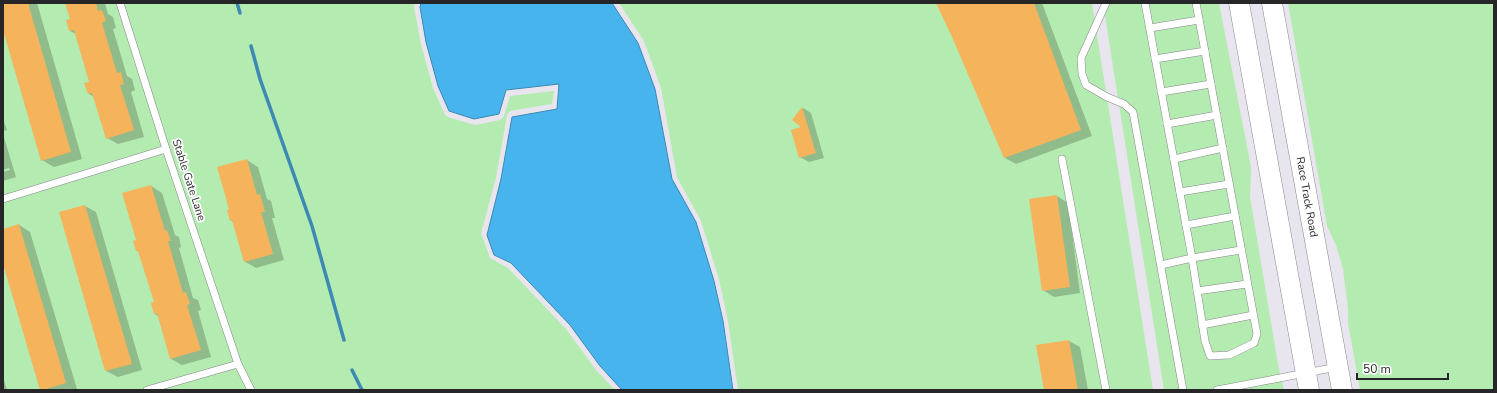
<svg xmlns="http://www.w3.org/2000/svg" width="1497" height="393" viewBox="0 0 1497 393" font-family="'Nunito Sans',sans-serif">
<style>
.green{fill:#b4ebb0}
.water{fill:#47b4ee;stroke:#3d89b3}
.shadow{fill:#0003}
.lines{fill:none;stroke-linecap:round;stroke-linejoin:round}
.stream{stroke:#3d89b3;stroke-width:3.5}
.building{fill:#f5b35c}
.lane-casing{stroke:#89858e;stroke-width:8}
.secondary-casing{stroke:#89858e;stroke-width:21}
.lane{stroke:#fff;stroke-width:7}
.secondary{stroke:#fff;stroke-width:20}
.labels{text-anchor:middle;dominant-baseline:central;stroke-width:3.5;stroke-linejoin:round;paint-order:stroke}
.street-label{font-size:11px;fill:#262528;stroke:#fff}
</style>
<rect width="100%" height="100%" fill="#e8e5ef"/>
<g class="green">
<polygon points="3,3 415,3 414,7 421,44 433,88 445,115 448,117 475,125 500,120 504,116 510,96 554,91 552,104 510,111 507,115 496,178 481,233 490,258 508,268 566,329 596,370 615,390 3,390"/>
<polygon points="619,3 1092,3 1153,390 738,390 728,321 719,279 701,221 677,177 661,88 644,41"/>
<polygon points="1103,3 1219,3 1251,167 1250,197 1278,364 1284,390 1164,390"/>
<polygon points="1288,3 1492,3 1494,15 1494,390 1360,390 1348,323 1348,309 1343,269 1336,245 1327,226"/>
</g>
<polygon class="water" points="421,3 612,3 638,43 655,89 672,179 696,222 714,281 723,321 733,390 622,390 600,366 570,325 511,263 494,255 487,235 501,179 512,117 557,109 559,84 506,90 499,114 474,119 449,111 438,86 426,42 420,7"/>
<g class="shadow">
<polygon points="3,3 37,3 82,159 54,167 42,160 3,26"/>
<polygon points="66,3 105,3 108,14 113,17 116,28 113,29 127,76 132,79 135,90 131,92 144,137 118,144 107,138 94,97 89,94 90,82 76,34 70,31 71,19"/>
<polygon points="937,3 1042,3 1092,136 1016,164 1005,158 953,36"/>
<polygon points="803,108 811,113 824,158 809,162 800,157 803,128 793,120"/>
<polygon points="3,119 7,130 3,131"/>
<polygon points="3,134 16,177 3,181 3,172 10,170 9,168 3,170"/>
<polygon points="247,160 258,167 267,199 271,201 275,218 272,218 284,260 256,268 244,261 233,222 231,220 230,210"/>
<polygon points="151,186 162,193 175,235 179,237 181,247 179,248 193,298 198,300 201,310 198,311 211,357 182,365 171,359 158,316 155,314 155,303 140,252 137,251 137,241"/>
<polygon points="1057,196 1068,203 1080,293 1054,297 1043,290"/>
<polygon points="85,206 96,212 142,370 118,377 106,371"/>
<polygon points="19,225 30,232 77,389 41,390 3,260 3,230"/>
<polygon points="1069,341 1080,347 1088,390 1045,390"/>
<polygon points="3,377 7,390 3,390"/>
</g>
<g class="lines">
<g class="stream">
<polyline points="237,3 240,13"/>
<polyline points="251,46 260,79 312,226 344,340"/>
<polyline points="352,370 362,390"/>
</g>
</g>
<g class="building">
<polygon points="3,3 28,3 71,152 41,161 3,30"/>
<polygon points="65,3 96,3 98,11 102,10 106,21 102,23 117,73 121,72 124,84 120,85 134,130 106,139 92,93 88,94 84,83 89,82 74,30 69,31 66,20 70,19"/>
<polygon points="936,3 1034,3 1081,130 1004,158 952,37"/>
<polygon points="802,107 816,153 799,158 791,130 801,127 792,120"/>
<polygon points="247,159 257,195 260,194 265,212 261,212 273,254 244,262 232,220 230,221 227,210 229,209 217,167"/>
<polygon points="151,185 165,231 167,230 171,241 168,241 183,293 186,292 190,304 187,305 201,350 170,359 157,313 154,314 151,303 154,302 138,251 136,251 133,241 136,240 122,193"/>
<polygon points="1057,195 1070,287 1042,291 1029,199"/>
<polygon points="85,205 132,364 105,371 59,212"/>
<polygon points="19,224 66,383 43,390 40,390 3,264 3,229"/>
<polygon points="1069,340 1078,390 1044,390 1036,345"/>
</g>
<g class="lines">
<defs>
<g id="lane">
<polyline points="120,3 166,149 238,364"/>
<polyline points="1106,3 1081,58 1082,74 1086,85 1107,97 1124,104 1133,112 1183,390"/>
<polyline points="1145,3 1192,258 1241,250"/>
<polyline points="1150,28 1199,20"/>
<polyline points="1155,59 1205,51"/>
<polyline points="1161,92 1211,84"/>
<polyline points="1167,124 1217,115"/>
<polyline points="1062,159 1106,390"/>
<polyline points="1174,159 1223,148"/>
<polyline points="1180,192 1229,184"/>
<polyline points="3,199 166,149"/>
<polyline points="1186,225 1235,216"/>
<polyline points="1161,265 1192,258 1205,341 1210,356 1229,355 1254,343 1257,334 1196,3"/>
<polyline points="1197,291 1247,284"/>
<polyline points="1202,325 1253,315"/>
<polyline points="147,390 238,364 251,390"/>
<polyline points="1217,390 1337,367"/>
</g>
<g id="secondary">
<polyline points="1239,3 1309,390"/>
<polyline points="1272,3 1342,390"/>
</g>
</defs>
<use href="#lane" class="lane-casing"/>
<use href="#secondary" class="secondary-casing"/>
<use href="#lane" class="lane"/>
<use href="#secondary" class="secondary"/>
</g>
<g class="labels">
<g class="street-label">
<text transform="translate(189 180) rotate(72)">Stable Gate Lane</text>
<text transform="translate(1307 197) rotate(80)">Race Track Road</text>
</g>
</g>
<rect width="1497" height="393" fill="none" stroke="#262528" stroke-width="8"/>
<path d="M1357 373v6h91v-6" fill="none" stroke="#262528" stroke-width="2"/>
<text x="1363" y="373" font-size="12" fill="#262528" stroke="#ffffff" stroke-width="3" paint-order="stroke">50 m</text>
</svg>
